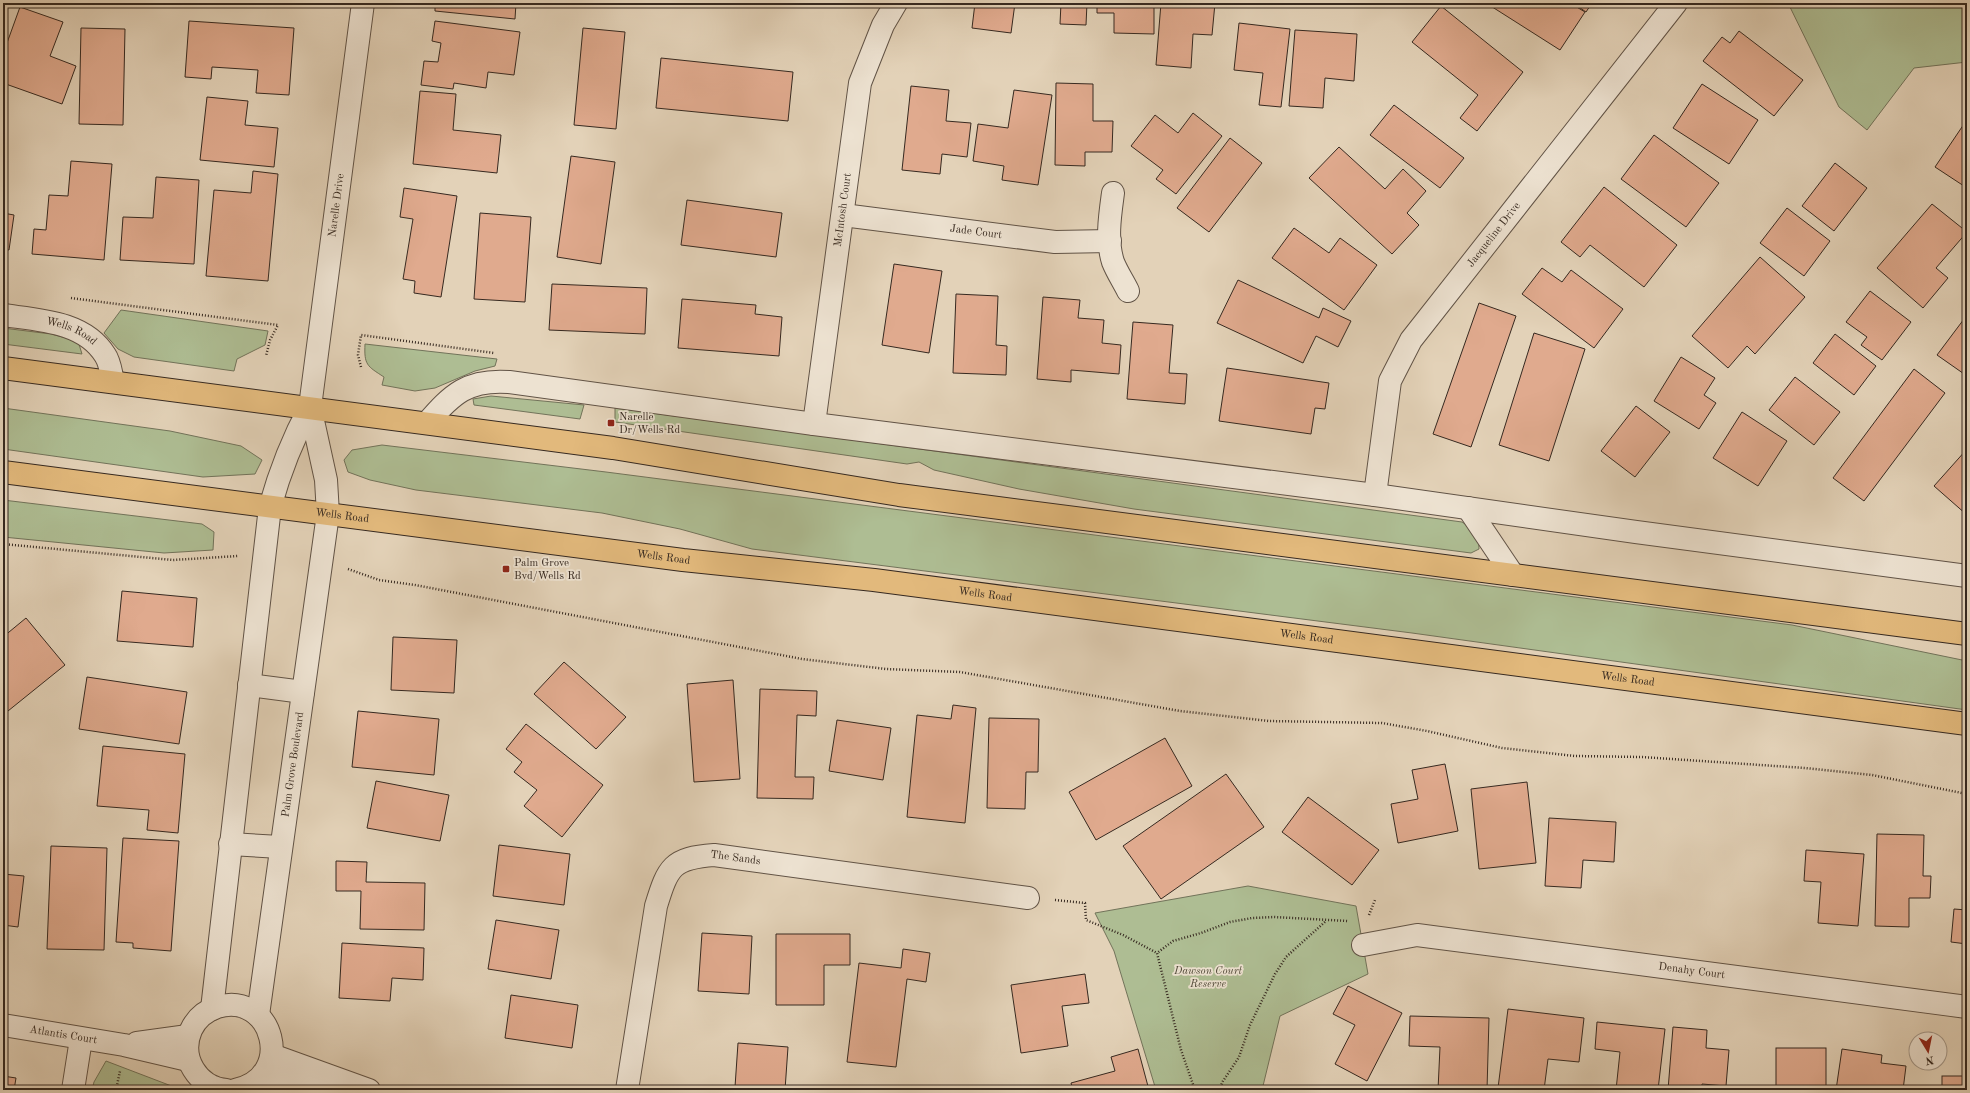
<svg xmlns="http://www.w3.org/2000/svg" width="1970" height="1093" viewBox="0 0 1970 1093" font-family="'Old Standard TT',serif">
<style>
.green{fill:#aebd93;stroke:#72735a}
.building{fill:#e0aa8e;stroke:#362920}
.lines{fill:none;stroke-linecap:round;stroke-linejoin:round}
.minor-casing{stroke:#615346;stroke-width:24}
.major-casing{stroke:#362920;stroke-width:24}
.path{stroke:#362920;stroke-width:2.5;stroke-dasharray:1 2;stroke-linecap:butt}
.minor{stroke:#ede2d1;stroke-width:22}
.major{stroke:#e2b97c;stroke-width:22}
.poi-dot{fill:#8f2418;stroke:#ede2d1;stroke-width:1.5}
.labels{text-anchor:middle;dominant-baseline:central;stroke-width:3.5;stroke-linejoin:round;paint-order:stroke}
.street-label{font-size:11px;fill:#362920;stroke:#ede2d1}
.poi-label{font-size:11px;fill:#362920;stroke:#ede2d1;text-anchor:start}
.park-label{font-size:11px;font-style:italic;fill:#4e4737;stroke:#ede2d1}
</style>
<rect width="100%" height="100%" fill="#e3d2b8"/>
<filter id="stains"><feTurbulence type="fractalNoise" baseFrequency=".005" numOctaves="4"/><feColorMatrix values="0 0 0 0 .2 0 0 0 0 .09 0 0 0 0 .02 0 0 0 .5 -.17"/></filter>
<radialGradient id="worn" r=".72"><stop offset=".6" stop-color="#630" stop-opacity="0"/><stop offset="1" stop-color="#630" stop-opacity=".3"/></radialGradient>
<g class="green">
<polygon points="1788,3 1967,3 1967,62 1914,68 1867,130 1839,107"/>
<polygon points="121,310 268,331 265,345 237,359 234,371 134,357 118,349 104,333"/>
<polygon points="3,328 51,334 78,341 82,354 3,344"/>
<path d="M365,344l132,15 -2,7 -20,5 -40,17 -20,3 -33,-6 2,-8c-17,-11 -20,-12 -19,-33z"/>
<polygon points="491,396 584,405 580,419 474,405 473,399"/>
<polygon points="3,408 170,431 241,446 262,460 255,474 203,477 3,449"/>
<path d="M615,408l847,114c12,8 17,12 17,27l-8,4 -337,-44 -115,-20 -85,-19 -15,-8 -12,2 -292,-42z"/>
<polygon points="382,445 606,472 1792,625 1967,661 1967,710 1412,633 752,549 680,529 602,513 416,490 370,480 348,472 344,460 352,450"/>
<polygon points="3,500 202,524 214,532 213,550 164,553 3,537"/>
<polygon points="1248,886 1356,906 1368,974 1280,1016 1262,1090 1156,1090 1114,951 1095,913"/>
<polygon points="106,1061 182,1090 92,1090 94,1082"/>
</g>
<g class="building">
<polygon points="435,3 516,3 515,19 435,11"/>
<polygon points="975,3 1015,3 1011,33 972,28"/>
<polygon points="1061,3 1087,3 1086,25 1060,24"/>
<polygon points="1097,3 1154,3 1154,34 1114,33 1114,13 1097,13"/>
<polygon points="1161,3 1215,3 1212,35 1193,34 1191,68 1156,65"/>
<polygon points="1486,3 1570,3 1585,12 1560,50"/>
<polygon points="1573,3 1592,3 1586,12"/>
<polygon points="1441,6 1523,72 1477,131 1460,118 1478,95 1412,42"/>
<polygon points="20,7 63,22 50,56 76,66 62,104 3,83 3,54"/>
<polygon points="189,21 294,28 289,95 256,93 258,70 212,67 211,79 185,77"/>
<polygon points="435,21 520,32 514,75 488,72 486,88 454,83 453,89 421,85 424,61 438,62 441,43 432,41"/>
<polygon points="1239,23 1290,29 1281,107 1259,105 1263,73 1234,70"/>
<polygon points="81,28 125,29 123,125 79,124"/>
<polygon points="583,28 625,32 616,129 574,125"/>
<polygon points="1295,30 1357,34 1354,81 1325,78 1323,108 1289,106"/>
<polygon points="1739,31 1803,80 1774,116 1703,61 1722,37 1730,43"/>
<polygon points="3,34 8,37 3,44"/>
<polygon points="661,58 793,72 788,121 656,108"/>
<polygon points="1056,83 1093,84 1093,121 1113,121 1112,152 1085,152 1085,166 1055,165"/>
<polygon points="1702,84 1758,120 1729,164 1673,128"/>
<polygon points="911,86 949,90 946,121 971,123 967,157 942,154 940,174 902,170"/>
<polygon points="1014,90 1052,95 1038,185 1002,180 1004,166 973,161 978,124 1008,128"/>
<polygon points="420,91 456,94 453,130 501,135 497,173 413,164"/>
<polygon points="207,97 248,101 245,125 278,128 274,167 200,160"/>
<polygon points="1394,105 1464,158 1440,188 1370,135"/>
<polygon points="1193,113 1222,136 1176,194 1156,179 1163,170 1131,146 1155,115 1178,133"/>
<polygon points="1966,121 1967,121 1967,188 1935,167"/>
<polygon points="1654,135 1719,183 1686,227 1621,179"/>
<polygon points="1230,138 1262,163 1209,232 1177,208"/>
<polygon points="1339,147 1385,189 1403,169 1426,191 1407,213 1419,225 1392,254 1309,178"/>
<polygon points="571,156 615,162 601,264 557,257"/>
<polygon points="3,159 5,159 3,174"/>
<polygon points="71,161 112,164 104,260 32,254 34,229 46,230 49,195 68,196"/>
<polygon points="1835,163 1867,188 1834,231 1802,206"/>
<polygon points="253,171 278,174 268,281 206,276 214,190 251,193"/>
<polygon points="156,177 199,180 194,264 120,260 123,217 153,218"/>
<polygon points="1604,187 1677,245 1644,287 1590,245 1580,257 1561,242"/>
<polygon points="404,188 457,196 441,297 414,293 415,281 403,279 413,219 400,217"/>
<polygon points="687,200 782,213 776,257 681,245"/>
<polygon points="1932,204 1967,232 1936,268 1948,278 1923,308 1877,268"/>
<polygon points="1787,208 1830,241 1804,276 1760,243"/>
<polygon points="3,213 14,215 9,250 3,249"/>
<polygon points="480,213 531,217 525,302 474,299"/>
<polygon points="1294,228 1329,253 1340,238 1377,265 1344,310 1272,258"/>
<polygon points="1760,257 1805,297 1755,354 1747,346 1728,368 1692,336"/>
<polygon points="894,264 942,271 929,353 882,345"/>
<polygon points="1542,268 1562,282 1571,270 1623,309 1594,348 1522,294"/>
<polygon points="1238,280 1319,318 1323,308 1351,321 1338,347 1316,336 1303,363 1217,323"/>
<polygon points="552,284 647,288 645,334 549,330"/>
<polygon points="1870,291 1911,322 1882,360 1861,345 1867,337 1846,322"/>
<polygon points="956,294 998,296 996,345 1007,346 1006,375 953,373"/>
<polygon points="1043,297 1080,300 1078,318 1104,320 1102,343 1121,345 1119,374 1071,370 1071,382 1037,379"/>
<polygon points="682,299 756,305 755,314 782,317 779,356 678,348"/>
<polygon points="1479,303 1516,316 1471,447 1433,434"/>
<polygon points="1967,315 1967,376 1937,355"/>
<polygon points="1133,322 1173,325 1169,373 1187,374 1185,404 1127,399"/>
<polygon points="1534,333 1585,349 1549,461 1499,445"/>
<polygon points="1835,334 1876,366 1854,395 1813,363"/>
<polygon points="1681,357 1715,378 1704,395 1716,403 1699,429 1654,401"/>
<polygon points="1227,368 1329,383 1325,409 1315,408 1311,434 1219,421"/>
<polygon points="1914,369 1945,393 1864,501 1833,478"/>
<polygon points="1795,377 1840,412 1814,445 1769,410"/>
<polygon points="1636,406 1670,432 1635,477 1601,451"/>
<polygon points="1742,412 1787,441 1758,486 1713,458"/>
<polygon points="1967,449 1967,515 1934,486"/>
<polygon points="122,591 197,598 193,647 117,641"/>
<polygon points="26,618 65,665 8,711 3,704 3,637"/>
<polygon points="393,637 457,640 454,693 391,690"/>
<polygon points="564,662 626,717 596,749 534,694"/>
<polygon points="87,677 187,692 179,744 79,729"/>
<polygon points="733,680 740,779 694,782 687,684"/>
<polygon points="760,689 817,691 816,716 797,715 795,777 814,777 813,799 757,798"/>
<polygon points="953,705 976,708 965,823 907,817 917,715 951,719"/>
<polygon points="358,711 439,719 434,775 352,767"/>
<polygon points="989,718 1039,719 1038,772 1026,772 1025,809 987,808"/>
<polygon points="837,720 891,728 883,780 829,771"/>
<polygon points="526,724 603,785 562,837 524,806 537,790 514,772 522,762 506,749"/>
<polygon points="1165,738 1192,786 1096,840 1069,792"/>
<polygon points="103,746 185,754 178,833 147,830 149,810 97,806"/>
<polygon points="3,755 6,756 3,778"/>
<polygon points="1445,764 1458,831 1398,843 1391,804 1418,799 1412,770"/>
<polygon points="1226,774 1264,827 1161,899 1123,846"/>
<polygon points="376,781 449,795 440,841 367,828"/>
<polygon points="1527,782 1536,863 1479,869 1471,789"/>
<polygon points="1308,797 1379,850 1352,885 1282,832"/>
<polygon points="1549,818 1616,822 1614,862 1583,860 1581,888 1545,886"/>
<polygon points="1877,834 1924,835 1923,876 1931,876 1930,898 1909,898 1909,927 1875,926"/>
<polygon points="123,838 179,841 171,951 133,948 133,943 116,942"/>
<polygon points="499,845 570,854 564,905 493,896"/>
<polygon points="51,846 107,848 104,950 47,949"/>
<polygon points="1806,850 1864,854 1858,926 1818,923 1821,882 1804,881"/>
<polygon points="336,861 367,862 366,882 425,883 424,930 360,929 361,891 336,891"/>
<polygon points="3,874 24,876 18,927 3,925"/>
<polygon points="1954,909 1967,910 1967,944 1951,942"/>
<polygon points="496,920 559,930 551,979 488,969"/>
<polygon points="702,933 752,936 749,994 698,991"/>
<polygon points="776,934 850,934 850,965 824,965 824,1005 776,1005"/>
<polygon points="342,943 424,948 423,980 392,978 390,1001 339,998"/>
<polygon points="903,949 930,953 926,982 907,979 896,1067 847,1062 859,963 901,968"/>
<polygon points="1085,974 1089,1003 1062,1006 1068,1046 1021,1053 1011,985"/>
<polygon points="1348,986 1402,1013 1367,1081 1335,1064 1355,1025 1333,1014"/>
<polygon points="511,995 578,1005 572,1048 505,1038"/>
<polygon points="1508,1009 1584,1018 1579,1062 1548,1059 1544,1090 1498,1088"/>
<polygon points="1410,1016 1489,1018 1487,1090 1438,1090 1440,1047 1409,1046"/>
<polygon points="1597,1022 1665,1029 1658,1090 1616,1090 1620,1052 1595,1049"/>
<polygon points="1673,1027 1707,1030 1706,1048 1729,1050 1726,1086 1702,1084 1702,1090 1668,1090"/>
<polygon points="738,1043 788,1047 785,1090 735,1087"/>
<rect x="1776" y="1048" width="50" height="42"/>
<polygon points="1138,1049 1149,1090 1073,1090 1071,1083 1115,1071 1111,1057"/>
<polygon points="1842,1049 1882,1055 1881,1063 1906,1066 1903,1090 1836,1090"/>
<polygon points="3,1076 16,1078 14,1090 3,1090"/>
<rect x="1942" y="1076" width="25" height="14"/>
</g>
<g class="lines">
<defs>
<g id="minor">
<path d="M1113,193c-3,22 -7,47 0,69 4,10 10,19 15,29"/>
<path id="s1" d="M843,215l212,27 55,-1"/>
<path id="s2" d="M3,315c35,5 81,6 102,40 5,7 6,18 8,26"/>
<path d="M427,423c25,-29 41,-44 82,-41l305,42 561,71 261,37 331,44"/>
<path id="s3" d="M814,424l46,-341 23,-58 13,-22"/>
<path id="s4" d="M1375,495l15,-114 21,-41 265,-337"/>
<polyline points="1468,508 1513,575"/>
<polyline points="249,685 303,692"/>
<polyline points="230,844 280,847"/>
<path id="s5" d="M1363,945l54,-10 550,72"/>
<path d="M212,1009l58,-502c10,-36 22,-67 40,-100"/>
<path id="s6" d="M258,1015l70,-501 -2,-34 -16,-73 53,-404"/>
<path id="s7" d="M3,1025l121,20 64,15"/>
<polyline points="137,1043 188,1036"/>
<polyline points="272,1055 369,1090"/>
<polyline points="258,1080 321,1078"/>
<polyline points="73,1090 81,1039"/>
<path d="M226,1090c-28,-3 -47,-32 -35,-60 5,-11 14,-19 26,-23 56,-17 80,70 18,83"/>
<path id="s8" d="M627,1090l29,-184c12,-39 16,-48 58,-51l314,43"/>
</g>
<g id="major">
<polyline points="3,368 613,448 899,495 1967,634"/>
<path id="s9" d="M3,472l680,88 191,20 1093,144"/>
</g>
</defs>
<use href="#minor" class="minor-casing"/>
<use href="#major" class="major-casing"/>
<g class="path">
<polyline points="71,298 278,325 270,340 266,356"/>
<polyline points="361,367 358,355 361,335 494,353"/>
<polyline points="3,544 173,560 238,556"/>
<polyline points="348,569 379,580 415,585 802,659 886,669 960,672 1180,711 1269,721 1382,723 1427,731 1502,748 1575,756 1642,757 1805,768 1872,775 1967,794"/>
<polyline points="1055,900 1085,903 1086,920 1123,935 1157,953"/>
<polyline points="1369,915 1375,900"/>
<polyline points="116,1090 120,1071"/>
<polyline points="1195,1090 1181,1050 1157,953 1173,941 1201,933 1230,922 1252,918 1274,917 1348,921"/>
<polyline points="1219,1090 1223,1081 1239,1057 1250,1025 1275,974 1286,957 1326,921"/>
</g>
<use href="#minor" class="minor"/>
<use href="#major" class="major"/>
</g>
<g class="poi-dot">
<rect x="607" y="419" width="8" height="8" rx="2"/>
<rect x="502" y="565" width="8" height="8" rx="2"/>
</g>
<g class="labels">
<g class="street-label">
<text stroke="none"><textPath href="#s6" startOffset="818">Narelle Drive</textPath></text>
<text stroke="none"><textPath href="#s3" startOffset="216">McIntosh Court</textPath></text>
<text stroke="none"><textPath href="#s1" startOffset="134">Jade Court</textPath></text>
<text stroke="none"><textPath href="#s4" startOffset="295">Jacqueline Drive</textPath></text>
<text stroke="none"><textPath href="#s2" startOffset="71">Wells Road</textPath></text>
<text stroke="none"><textPath href="#s9" startOffset="342">Wells Road</textPath></text>
<text stroke="none"><textPath href="#s9" startOffset="666">Wells Road</textPath></text>
<text stroke="none"><textPath href="#s9" startOffset="990">Wells Road</textPath></text>
<text stroke="none"><textPath href="#s9" startOffset="1314">Wells Road</textPath></text>
<text stroke="none"><textPath href="#s9" startOffset="1638">Wells Road</textPath></text>
<text stroke="none"><textPath href="#s6" startOffset="253">Palm Grove Boulevard</textPath></text>
<text stroke="none"><textPath href="#s8" startOffset="294">The Sands</textPath></text>
<text stroke="none"><textPath href="#s5" startOffset="332">Denahy Court</textPath></text>
<text stroke="none"><textPath href="#s7" startOffset="61">Atlantis Court</textPath></text>
</g>
<g class="poi-label">
<text x="619" y="417">Narelle<tspan x="619" dy="13">Dr/Wells Rd</tspan></text>
<text x="514" y="563">Palm Grove<tspan x="514" dy="13">Bvd/Wells Rd</tspan></text>
</g>
<g class="park-label">
<text x="1208" y="971">Dawson Court<tspan x="1208" dy="13">Reserve</tspan></text>
</g>
</g>
<rect width="1970" height="1093" fill="none" stroke="#e3d2b8" stroke-width="16"/>
<rect x="4" y="4" width="1962" height="1085" fill="none" stroke="#362920" stroke-width="2"/>
<rect x="8" y="8" width="1954" height="1077" fill="none" stroke="#362920"/>
<g transform="translate(1928 1051) rotate(170)"><circle r="19" fill="#ede2d1" stroke="#a4988a"/>
<path d="M0-3L7 15L0 10L-7 15Z" fill="#8f2418"/>
<text y="-6" font-size="11" font-weight="bold" text-anchor="middle" fill="#362920">N</text>
</g>
<rect width="100%" height="100%" filter="url(#stains)"/>
<rect width="100%" height="100%" fill="url(#worn)"/>
</svg>
